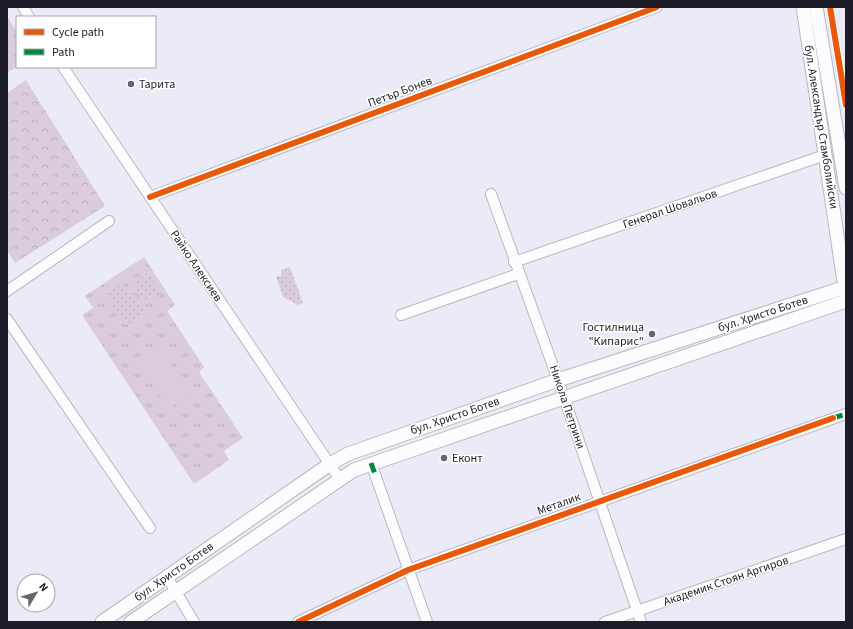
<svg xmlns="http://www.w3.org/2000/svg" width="853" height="629" viewBox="0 0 853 629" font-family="'Source Sans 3',sans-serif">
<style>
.grass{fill:url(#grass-tufts)}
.forest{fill:url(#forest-crowns)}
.park{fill:url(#park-dots)}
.pitch{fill:#dbccda}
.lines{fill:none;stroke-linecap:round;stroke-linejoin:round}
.minor-casing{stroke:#b8b8c3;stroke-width:12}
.major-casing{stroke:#b8b8c3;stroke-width:15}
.minor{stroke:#fcfcfe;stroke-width:10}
.major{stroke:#fcfcfe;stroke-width:13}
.quiet{stroke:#00873e;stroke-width:5;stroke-dasharray:10 5;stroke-linecap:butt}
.cycleway-casing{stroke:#fff;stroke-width:8}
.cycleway{stroke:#e8590c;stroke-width:6}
.poi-dot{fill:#656571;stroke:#fff;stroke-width:1.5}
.labels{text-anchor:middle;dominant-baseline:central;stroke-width:3;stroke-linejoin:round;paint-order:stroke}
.poi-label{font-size:12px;fill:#1d1d29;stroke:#fff;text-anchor:start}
.street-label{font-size:12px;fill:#1d1d29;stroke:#fff}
</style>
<defs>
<pattern id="grass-tufts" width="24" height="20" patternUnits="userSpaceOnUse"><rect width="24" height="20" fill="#dbccda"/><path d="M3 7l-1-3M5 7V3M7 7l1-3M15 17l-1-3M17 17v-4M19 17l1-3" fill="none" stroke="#bcafbb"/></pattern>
<pattern id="forest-crowns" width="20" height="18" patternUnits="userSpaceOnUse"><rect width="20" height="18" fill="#dbccda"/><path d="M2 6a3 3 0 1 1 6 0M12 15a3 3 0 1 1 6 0" fill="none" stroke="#bcafbb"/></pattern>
<pattern id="park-dots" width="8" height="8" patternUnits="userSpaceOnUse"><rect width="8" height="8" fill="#dbccda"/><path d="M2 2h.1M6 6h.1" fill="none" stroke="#bcafbb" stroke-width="1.8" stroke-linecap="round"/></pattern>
</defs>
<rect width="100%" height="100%" fill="#ebebf7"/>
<g class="grass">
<polygon points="7,16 17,32 17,67 7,73"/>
<polygon points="144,257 175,305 167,311 204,367 199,372 243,438 224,451 229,460 194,484 82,315 93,308 85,296"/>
</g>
<polygon class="forest" points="26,80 105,206 15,263 7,250 7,93"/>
<g class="park">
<polygon points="290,267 303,303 298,305 283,297 276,277 282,275 281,270"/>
<polygon points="148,273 161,293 146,303 133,283"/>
<polygon points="122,283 127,291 134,291 148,312 126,326 105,294"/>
</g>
<polygon class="pitch" points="159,345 191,394 169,409 137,360"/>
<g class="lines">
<defs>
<g id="minor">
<polyline points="23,7 29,17"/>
<polyline points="63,67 339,478"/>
<polyline points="491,194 558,380 641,622"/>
<polyline points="150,197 657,7"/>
<polyline points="514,262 825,155"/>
<polyline points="7,291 109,221"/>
<polyline points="401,315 518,274"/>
<polyline points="7,319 150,528"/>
<polyline points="371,463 427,622"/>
<polyline points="167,577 194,622"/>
<polyline points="298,622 408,570 846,414"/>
<polyline points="605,622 846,539"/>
</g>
<g id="major">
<polyline points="803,7 846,295"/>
<polyline points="816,7 846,188"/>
<polyline points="102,622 330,464 348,454 558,380 846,287"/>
<polyline points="131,622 354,470 846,301"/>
</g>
</defs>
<use href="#minor" class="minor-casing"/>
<use href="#major" class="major-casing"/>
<use href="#minor" class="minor"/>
<use href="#major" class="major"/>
<g class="quiet">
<polyline points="833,418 846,414"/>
<polyline points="371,463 376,477"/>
</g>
<defs>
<g id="cycleway">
<polyline points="830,7 846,105"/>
<polyline points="150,197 657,7"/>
<polyline points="298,622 408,570 833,418"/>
</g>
</defs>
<use href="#cycleway" class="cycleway-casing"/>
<use href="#cycleway" class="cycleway"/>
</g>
<g class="poi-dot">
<circle cx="131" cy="84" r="4"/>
<circle cx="652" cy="334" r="4"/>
<circle cx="444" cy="458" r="4"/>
</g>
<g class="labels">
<g class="poi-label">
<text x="139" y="84">Тарита</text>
<text x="644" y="327" text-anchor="end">Гостилница<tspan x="644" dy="14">"Кипарис"</tspan></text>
<text x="452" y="458">Еконт</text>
</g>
<g class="street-label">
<text transform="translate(400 92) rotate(-21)">Петър Бонев</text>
<text transform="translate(821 127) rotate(81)">бул. Александър Стамболийски</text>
<text transform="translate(670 209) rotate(-19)">Генерал Шовальов</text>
<text transform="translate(196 266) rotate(56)">Райко Алексиев</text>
<text transform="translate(763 314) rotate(-18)">бул. Христо Ботев</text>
<text transform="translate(567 407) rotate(71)">Никола Петрини</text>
<text transform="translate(455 416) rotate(-19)">бул. Христо Ботев</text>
<text transform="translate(559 504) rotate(-20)">Металик</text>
<text transform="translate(174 572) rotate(-35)">бул. Христо Ботев</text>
<text transform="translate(726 581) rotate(-19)">Академик Стоян Аргиров</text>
</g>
</g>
<rect width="853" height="629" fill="none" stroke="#1d1d29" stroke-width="16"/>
<rect x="16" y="16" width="140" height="52" fill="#ffffff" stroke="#a5a5a9"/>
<rect x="24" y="29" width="20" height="6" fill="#e8590c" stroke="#a5a5a9"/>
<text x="52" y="36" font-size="12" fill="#1d1d29">Cycle path</text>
<rect x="24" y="49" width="20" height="6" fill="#00873e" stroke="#a5a5a9"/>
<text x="52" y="56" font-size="12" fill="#1d1d29">Path</text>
<g transform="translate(36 593) rotate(52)"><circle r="19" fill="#ffffff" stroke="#a5a5a9"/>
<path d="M0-3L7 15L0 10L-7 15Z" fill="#656571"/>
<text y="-6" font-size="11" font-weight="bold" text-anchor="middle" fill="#1d1d29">N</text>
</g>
</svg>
